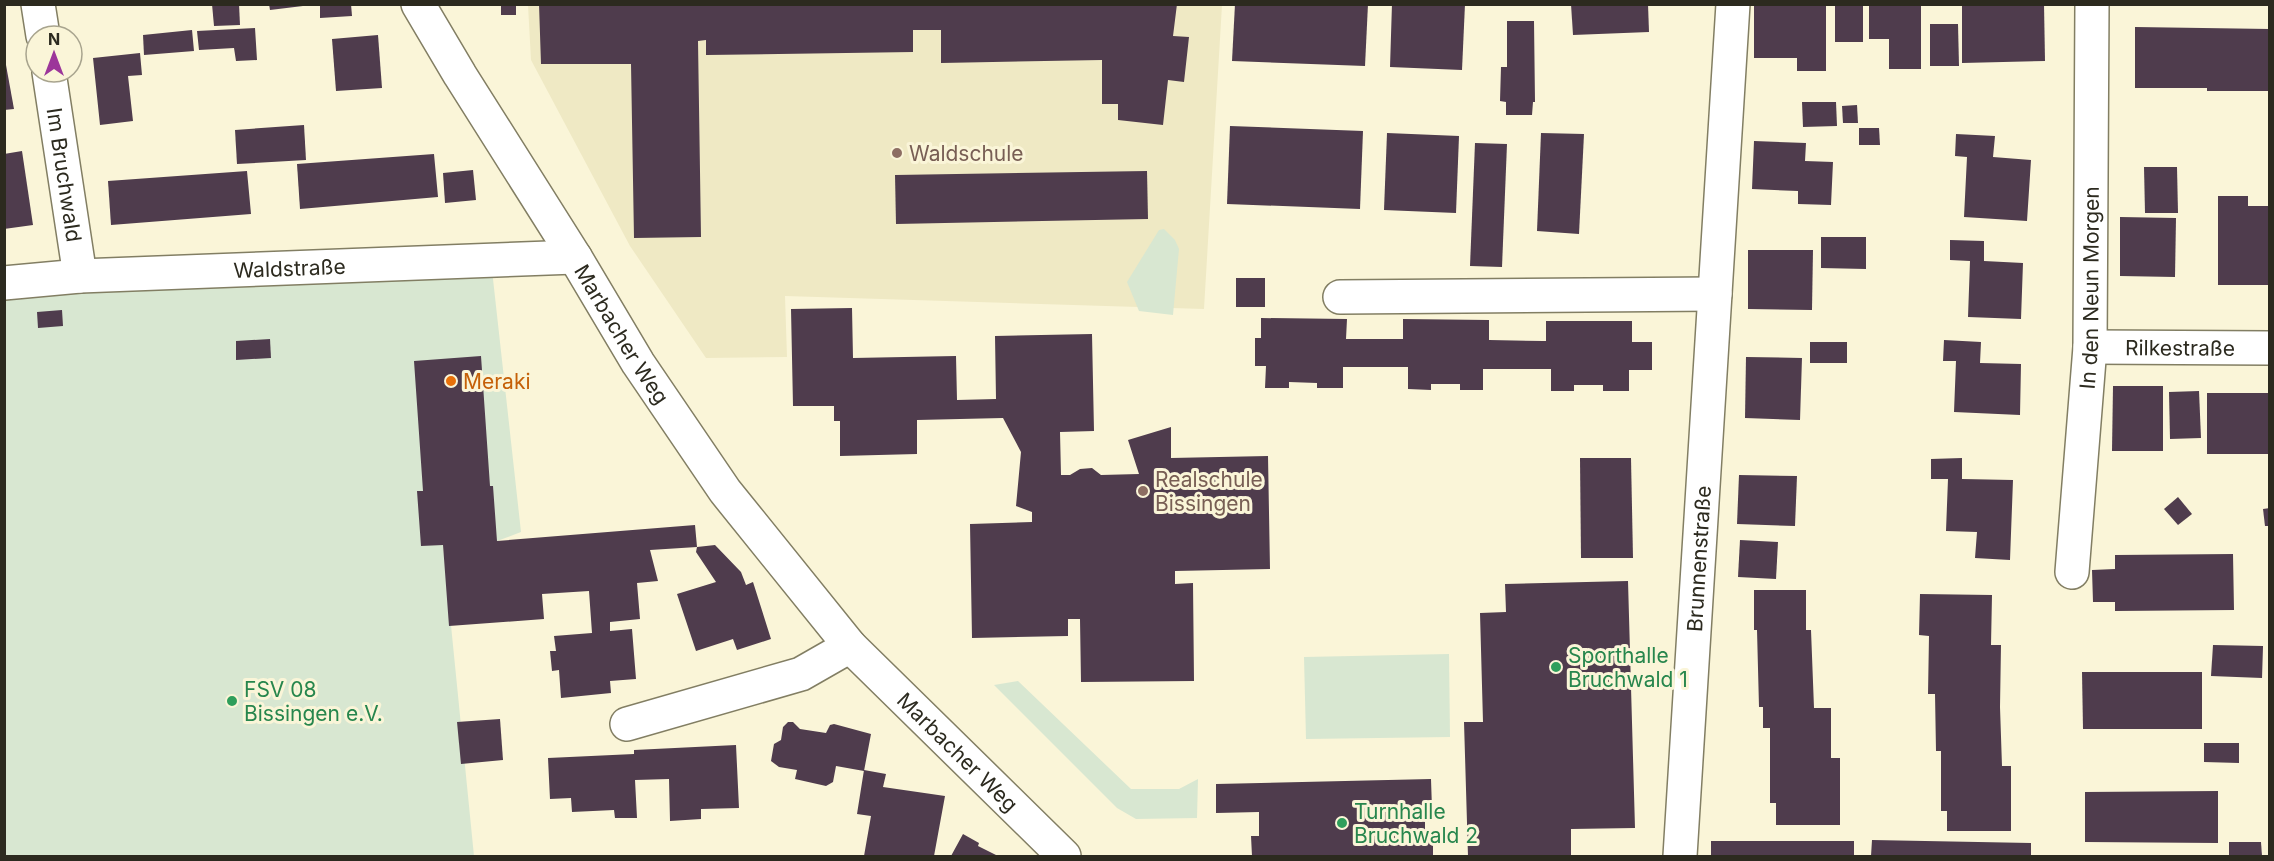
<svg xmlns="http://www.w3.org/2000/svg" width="2274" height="861" viewBox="0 0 2274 861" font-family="Inter,sans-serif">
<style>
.built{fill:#efe9c4}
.green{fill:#d8e7d1}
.building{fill:#4f3c4d}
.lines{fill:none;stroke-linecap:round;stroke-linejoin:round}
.minor-casing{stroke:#827e63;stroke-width:36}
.minor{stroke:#fff;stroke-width:33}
.education-dot{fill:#8d6e63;stroke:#faf5d8;stroke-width:2}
.food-dot{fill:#e8710a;stroke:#faf5d8;stroke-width:2}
.leisure-dot{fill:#2e9e5b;stroke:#faf5d8;stroke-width:2}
.labels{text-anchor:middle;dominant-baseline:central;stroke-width:6;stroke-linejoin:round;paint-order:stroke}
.education-label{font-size:21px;fill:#785e54;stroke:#faf5d8;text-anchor:start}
.street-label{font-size:21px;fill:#2c2a1f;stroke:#faf5d8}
.food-label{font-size:21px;fill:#c56008;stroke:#faf5d8;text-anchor:start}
.leisure-label{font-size:21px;fill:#27864d;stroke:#faf5d8;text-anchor:start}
</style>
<rect width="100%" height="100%" fill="#faf5d8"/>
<polygon class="built" points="528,5 1222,5 1204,309 785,296 787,357 706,358 630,246 531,60"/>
<g class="green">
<polygon points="1164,229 1175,240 1179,249 1173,315 1139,311 1127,282 1159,230"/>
<polygon points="492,270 521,532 497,541 443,545 474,856 5,856 5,290"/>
<polygon points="1449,654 1450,737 1306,739 1304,657"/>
<polygon points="1018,681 1131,789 1179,789 1198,779 1197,818 1136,819 1117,808 994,685"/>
</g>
<g class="building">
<polygon points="212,4 239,4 240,25 214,26"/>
<polygon points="269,4 303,4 303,6 270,10"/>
<polygon points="320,4 351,4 352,16 320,18"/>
<rect x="501" y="4" width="15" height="11"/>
<polygon points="539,4 1177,4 1173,36 1189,37 1184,82 1168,80 1163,125 1118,120 1118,104 1102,104 1102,60 941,63 941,30 913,30 913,52 706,55 706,40 698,41 701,237 634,238 631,64 541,64"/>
<polygon points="1235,4 1368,4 1365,66 1232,61"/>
<polygon points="1392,4 1465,4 1462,70 1390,67"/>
<polygon points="1571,4 1648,4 1649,32 1573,35"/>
<polygon points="1754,4 1826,4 1826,71 1797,71 1797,58 1754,58"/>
<rect x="1835" y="4" width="28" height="38"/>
<polygon points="1869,4 1921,4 1921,69 1889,69 1889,39 1869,39"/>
<polygon points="1962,4 2044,4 2045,61 1962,63"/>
<polygon points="1507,21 1534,21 1535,102 1533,102 1532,115 1506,115 1506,102 1500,101 1501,67 1507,67"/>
<polygon points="1930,24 1958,24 1959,66 1930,66"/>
<polygon points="2135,27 2270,29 2270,91 2207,91 2207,88 2135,88"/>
<polygon points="255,28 257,60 236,61 234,48 199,50 197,31"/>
<polygon points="192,30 194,51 144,55 143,35"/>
<polygon points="378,35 382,88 336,91 332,39"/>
<polygon points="140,53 142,75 128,76 133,121 100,125 93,58"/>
<polygon points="4,54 14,109 4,110"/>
<polygon points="1802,102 1836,102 1837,126 1803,127"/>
<polygon points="1857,105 1858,123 1843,123 1842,106"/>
<polygon points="304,125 306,160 237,164 235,130"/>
<polygon points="1230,126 1363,131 1360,209 1227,204"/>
<polygon points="1859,128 1879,128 1880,145 1859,145"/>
<polygon points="1387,133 1459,136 1456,213 1384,210"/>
<polygon points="1541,133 1584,134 1579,234 1537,231"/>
<polygon points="1956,134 1995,136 1993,157 2031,160 2027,221 1964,217 1967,157 1955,156"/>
<polygon points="1754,141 1806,143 1805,161 1833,162 1831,205 1798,204 1798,191 1752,189"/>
<polygon points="1475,143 1507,144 1502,267 1470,266"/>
<polygon points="22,151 33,225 4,229 4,154"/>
<polygon points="434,154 438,197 300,209 297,164"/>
<polygon points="2144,167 2177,167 2178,213 2145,213"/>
<polygon points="473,170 476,200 445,203 443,173"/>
<polygon points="247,171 251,214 111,225 108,181"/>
<polygon points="1147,171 1148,219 896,224 895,175"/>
<polygon points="2218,196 2248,196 2248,206 2270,206 2270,285 2218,285"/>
<polygon points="2120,217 2176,218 2175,277 2120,276"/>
<polygon points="1821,237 1866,237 1866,269 1821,268"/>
<polygon points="1950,240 1984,241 1984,261 2023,263 2021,319 1968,317 1970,261 1950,260"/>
<polygon points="1748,250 1813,250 1812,310 1748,309"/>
<rect x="1236" y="278" width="29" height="29"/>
<polygon points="852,308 853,358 956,356 957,400 996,399 995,336 1092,334 1094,431 1060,432 1061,475 1070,475 1080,469 1092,468 1101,475 1139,474 1128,440 1171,427 1171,458 1268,456 1270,569 1175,571 1175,584 1193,583 1194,681 1081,682 1080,619 1068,619 1068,636 972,638 970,524 1032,522 1032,512 1016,506 1021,452 1003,418 917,420 917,454 840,456 840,421 834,421 834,406 793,406 791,309"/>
<polygon points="62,310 63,326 38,328 37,312"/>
<polygon points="1261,318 1347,319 1346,339 1403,339 1403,319 1489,320 1489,340 1543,341 1546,341 1546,321 1632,321 1632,342 1652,342 1652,370 1629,370 1629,391 1603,391 1603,385 1574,385 1574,391 1551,391 1551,369 1483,369 1483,390 1460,390 1460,384 1431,384 1431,390 1408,389 1408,367 1343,367 1343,388 1317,388 1317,383 1289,382 1289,388 1265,388 1266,366 1255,366 1255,338 1261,338"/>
<polygon points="270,339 271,358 236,360 236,341"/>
<polygon points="1944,340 1981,342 1980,363 2021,364 2020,415 1954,412 1956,361 1943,361"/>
<rect x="1810" y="342" width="37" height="21"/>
<polygon points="481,356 490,486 493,486 497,541 695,525 697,547 715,545 741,572 746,585 753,582 771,639 737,650 733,639 696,651 677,594 716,582 696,552 697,547 650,550 658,581 637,583 640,619 610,622 610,631 632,629 636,679 610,681 611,693 561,698 559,670 552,671 550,651 556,651 554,636 592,633 589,591 542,594 544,619 449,626 443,545 421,546 417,491 423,491 414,361"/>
<polygon points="1746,357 1802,358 1800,420 1745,418"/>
<polygon points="2113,386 2163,386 2163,451 2112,451"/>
<polygon points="2199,391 2201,438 2170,439 2169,392"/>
<rect x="2207" y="393" width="63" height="61"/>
<polygon points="1580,458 1631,458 1633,558 1581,558"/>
<polygon points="1962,458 1962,479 2013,480 2010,560 1975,558 1977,532 1946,531 1948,479 1931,479 1931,459"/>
<polygon points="1739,475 1797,476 1795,526 1737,524"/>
<polygon points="2178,497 2192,514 2178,525 2164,509"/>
<polygon points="2270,508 2270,526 2265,526 2263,509"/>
<polygon points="1740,540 1778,542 1776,579 1738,577"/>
<polygon points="2233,554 2234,610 2115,611 2115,602 2093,602 2092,570 2115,569 2115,555"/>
<polygon points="1628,581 1635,828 1571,829 1571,856 1468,856 1464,722 1483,722 1480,613 1506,612 1505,584"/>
<polygon points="1754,590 1806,590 1806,630 1811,630 1814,708 1831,708 1831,758 1840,758 1840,825 1776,825 1776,803 1770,803 1770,728 1763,728 1763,707 1759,707 1757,630 1754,630"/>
<polygon points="1920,594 1992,595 1991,645 2001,645 2000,707 2002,766 2011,766 2011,831 1947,831 1947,811 1941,811 1941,751 1936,751 1935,694 1928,694 1929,636 1919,635"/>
<polygon points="2213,645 2263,646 2262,678 2211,676"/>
<polygon points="2082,672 2202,672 2202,729 2083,729"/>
<polygon points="500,719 503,760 461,764 457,722"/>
<polygon points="788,722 793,722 800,729 826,733 830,725 834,724 871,734 864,771 836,766 833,782 826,786 795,779 797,770 779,767 771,761 774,744 781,740 783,727"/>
<polygon points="2204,743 2239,743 2239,763 2204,762"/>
<polygon points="736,745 739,808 701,809 701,819 670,821 669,779 635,780 637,818 615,818 614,810 572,812 571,798 550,799 548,758 634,754 634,750"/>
<polygon points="864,770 886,774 883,787 945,796 934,856 864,856 871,816 857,814"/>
<polygon points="1431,779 1432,809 1425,809 1425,833 1433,833 1433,856 1252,856 1251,836 1259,836 1259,812 1216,813 1216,784"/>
<polygon points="2218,791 2218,843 2085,842 2085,792"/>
<polygon points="963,834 979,843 978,846 998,856 951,856"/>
<polygon points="1872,840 2031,843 2031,856 1871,856"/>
<rect x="1711" y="841" width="143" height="15"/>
<polygon points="2229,842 2261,842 2262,856 2229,856"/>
</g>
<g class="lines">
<defs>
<g id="minor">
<polyline points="38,4 43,36"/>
<path id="s1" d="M418,4l42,71 115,182 63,106 87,128 125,155 214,210"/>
<path id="s2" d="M49,72l31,204"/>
<path id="s3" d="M4,283l76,-7 495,-19"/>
<polyline points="1340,297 1715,294"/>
<path id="s4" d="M2090,347l180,1"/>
<path id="s5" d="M2072,572l18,-225 2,-343"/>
<polyline points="627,724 801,674 850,646"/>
<path id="s6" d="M1680,856l53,-852"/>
</g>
</defs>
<use href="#minor" class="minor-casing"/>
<use href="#minor" class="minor"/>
</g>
<g class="education-dot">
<circle cx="897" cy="153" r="6"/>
<circle cx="1143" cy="491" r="6"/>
</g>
<circle class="food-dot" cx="451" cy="381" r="6"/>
<g class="leisure-dot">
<circle cx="1556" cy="667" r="6"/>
<circle cx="232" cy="701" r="6"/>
<circle cx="1342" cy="823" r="6"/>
</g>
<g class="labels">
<g class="education-label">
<text x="909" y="153">Waldschule</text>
<text x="1155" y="479">Realschule<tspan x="1155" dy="24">Bissingen</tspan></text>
</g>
<g class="street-label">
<text stroke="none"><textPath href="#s2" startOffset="104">Im Bruchwald</textPath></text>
<text stroke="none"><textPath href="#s3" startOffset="286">Waldstraße</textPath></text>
<text stroke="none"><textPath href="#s5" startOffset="285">In den Neun Morgen</textPath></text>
<text stroke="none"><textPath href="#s1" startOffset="388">Marbacher Weg</textPath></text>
<text stroke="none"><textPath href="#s4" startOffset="90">Rilkestraße</textPath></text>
<text stroke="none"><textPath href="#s6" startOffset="298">Brunnenstraße</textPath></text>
<text stroke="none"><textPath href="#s1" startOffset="926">Marbacher Weg</textPath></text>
</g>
<g class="food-label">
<text x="463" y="381">Meraki</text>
</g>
<g class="leisure-label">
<text x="1568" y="655">Sporthalle<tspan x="1568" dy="24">Bruchwald 1</tspan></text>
<text x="244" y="689">FSV 08<tspan x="244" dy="24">Bissingen e.V.</tspan></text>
<text x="1354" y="811">Turnhalle<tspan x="1354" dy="24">Bruchwald 2</tspan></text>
</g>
</g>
<rect width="2274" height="861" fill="none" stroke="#2c2a1f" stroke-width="12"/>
<g transform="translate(54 54)"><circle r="28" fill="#faf5d8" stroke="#a8a48e" stroke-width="1.5"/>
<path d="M0-4.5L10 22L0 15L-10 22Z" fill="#9c369a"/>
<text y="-9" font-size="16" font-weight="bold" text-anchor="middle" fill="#2c2a1f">N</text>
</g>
</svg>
